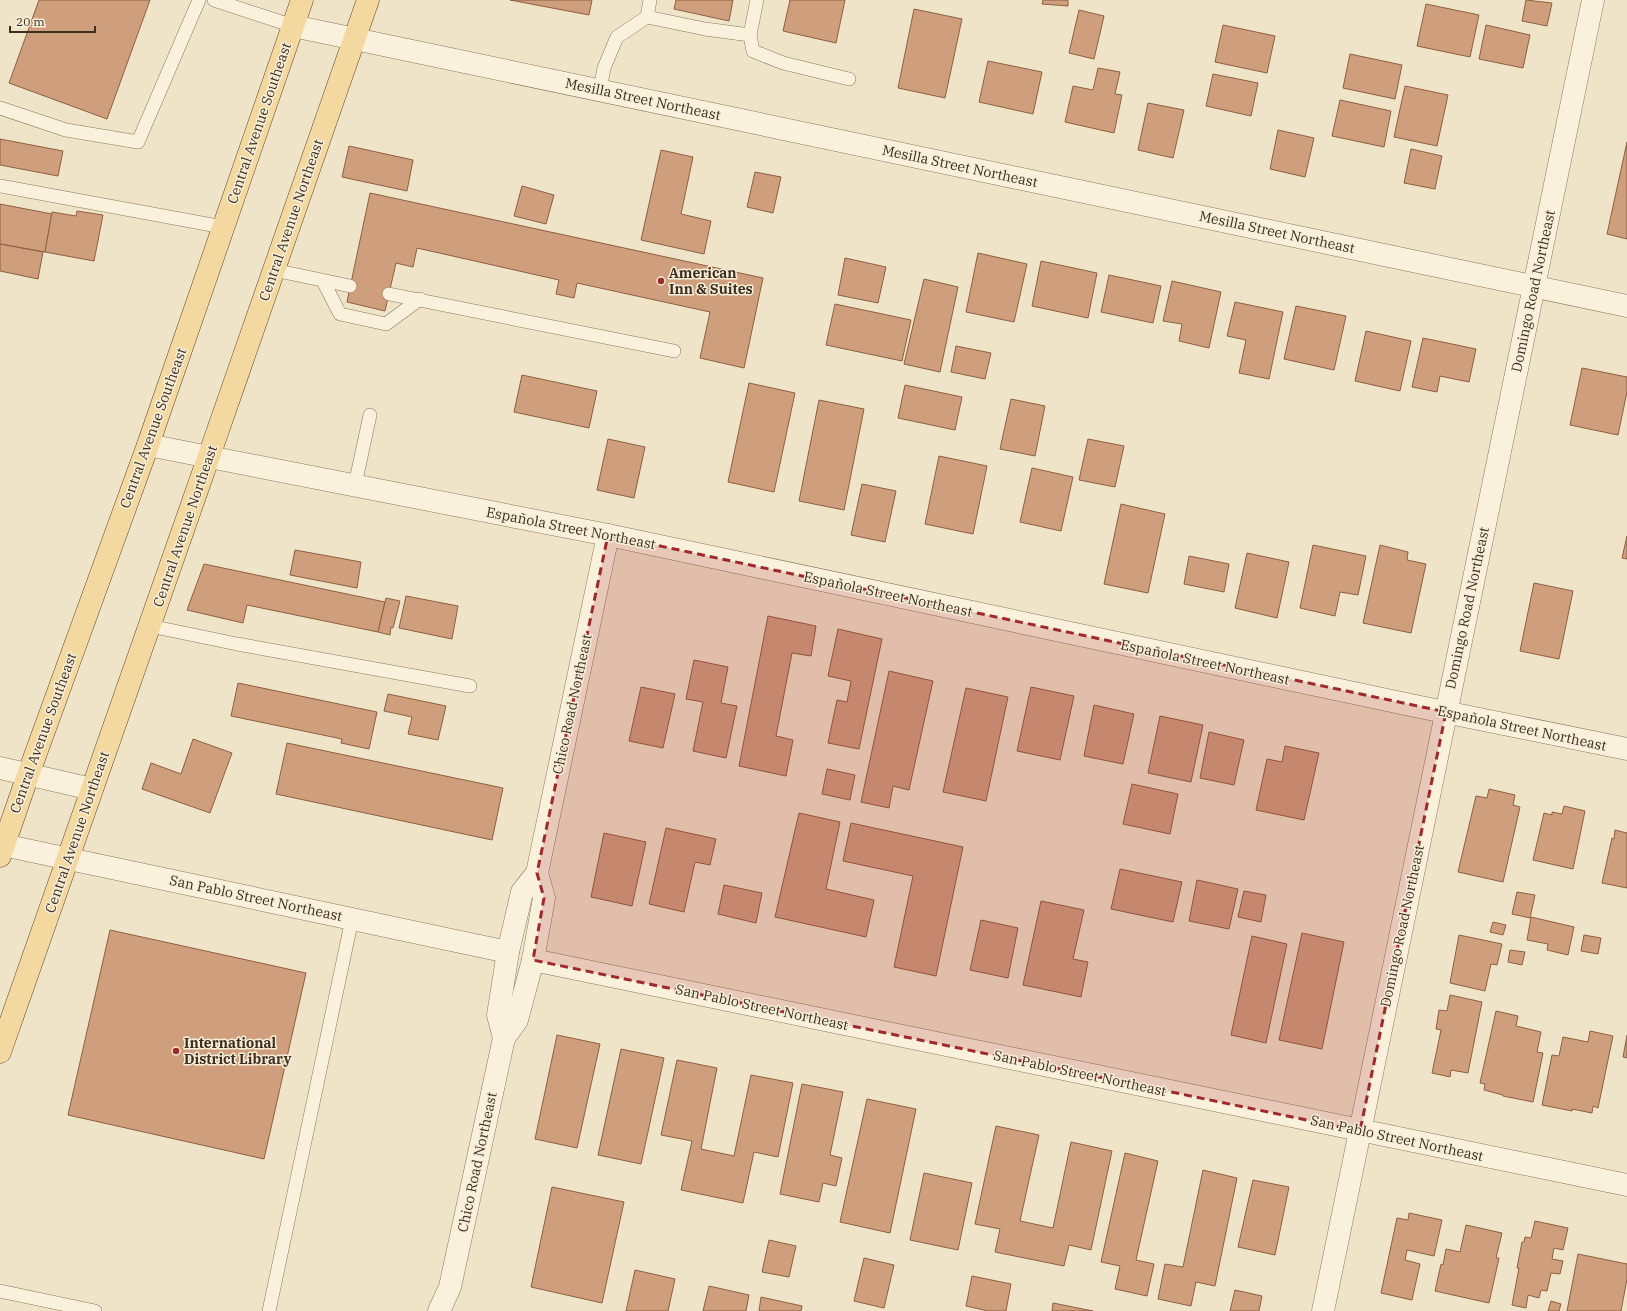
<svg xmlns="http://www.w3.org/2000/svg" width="1627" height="1311" viewBox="0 0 1627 1311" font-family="'IBM Plex Serif',serif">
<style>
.building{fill:#cf9f7d;stroke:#8d5f41}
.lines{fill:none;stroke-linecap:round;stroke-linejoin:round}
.lane-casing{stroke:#8d765c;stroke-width:14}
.street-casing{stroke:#8d765c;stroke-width:23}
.primary-casing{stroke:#5b4430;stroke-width:23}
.lane{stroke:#faf1dc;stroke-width:13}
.street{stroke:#faf1dc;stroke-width:22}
.primary{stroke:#f3d9a0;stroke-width:22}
.marked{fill:#9e2a2b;fill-opacity:0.2;stroke:#9e2a2b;stroke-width:3;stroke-dasharray:8 5;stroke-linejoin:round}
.poi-dot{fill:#9e2a2b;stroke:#f7eed8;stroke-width:1.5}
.labels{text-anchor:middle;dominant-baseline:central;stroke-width:3;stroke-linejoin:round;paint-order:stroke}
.street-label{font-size:14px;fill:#3d2e20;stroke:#f7eed8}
.poi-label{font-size:14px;font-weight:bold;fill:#3d2e20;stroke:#f7eed8;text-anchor:start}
</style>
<rect width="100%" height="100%" fill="#f0e4c8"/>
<g class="building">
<polygon points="39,0 150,0 107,119 9,83"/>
<polygon points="510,0 592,0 589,15"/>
<polygon points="676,0 733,0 729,21 674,9"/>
<polygon points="790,0 845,0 836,43 783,31"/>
<polygon points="1043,0 1068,0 1068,6 1042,4"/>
<polygon points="1526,0 1552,3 1547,26 1522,21"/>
<polygon points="1426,4 1479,15 1470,57 1417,46"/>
<polygon points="914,9 962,19 945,98 898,88"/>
<polygon points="1079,10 1104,16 1094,59 1069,53"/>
<polygon points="1223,25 1275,36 1267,73 1215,62"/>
<polygon points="1486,25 1530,35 1523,68 1479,59"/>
<polygon points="1350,54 1402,65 1395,99 1343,88"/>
<polygon points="988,61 1042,72 1033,114 979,102"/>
<polygon points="1098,68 1120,72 1115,94 1122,95 1114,133 1065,122 1073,86 1093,90"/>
<polygon points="1213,74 1258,83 1251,116 1206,106"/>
<polygon points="1405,86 1448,95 1437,146 1394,137"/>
<polygon points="1340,100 1391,111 1384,147 1332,136"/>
<polygon points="1148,103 1184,110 1173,158 1138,150"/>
<polygon points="1278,130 1314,138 1305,177 1270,169"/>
<polygon points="0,139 63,151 58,176 0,165"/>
<polygon points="1627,142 1627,239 1607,234"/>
<polygon points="349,146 413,160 407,191 342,177"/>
<polygon points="1411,149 1442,156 1435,189 1404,183"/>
<polygon points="661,150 693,157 681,214 711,221 704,254 641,240"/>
<polygon points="755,172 781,177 773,213 747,207"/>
<polygon points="522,186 554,195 546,224 514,216"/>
<polygon points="370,193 763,278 744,368 700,358 710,312 577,283 574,298 556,294 559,280 417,248 413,267 396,263 385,311 347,302"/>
<polygon points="0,204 52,214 45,252 0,244"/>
<polygon points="77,211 103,215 94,261 45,252 52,212 76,216"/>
<polygon points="0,244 43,252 38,279 0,271"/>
<polygon points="978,253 1027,264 1014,322 966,312"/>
<polygon points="845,258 886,267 878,303 838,295"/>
<polygon points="1041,261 1097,273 1088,318 1032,306"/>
<polygon points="1109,275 1161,286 1153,323 1101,312"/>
<polygon points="924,279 958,287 940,372 904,364"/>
<polygon points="1172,281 1221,292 1209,348 1179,341 1182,324 1163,321"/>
<polygon points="1235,302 1283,312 1269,379 1239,373 1246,340 1227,336"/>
<polygon points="835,304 911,320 902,361 826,345"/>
<polygon points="1296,306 1346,316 1334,370 1284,359"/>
<polygon points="1366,331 1411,341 1400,391 1355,381"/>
<polygon points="1423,338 1476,349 1469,382 1440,376 1437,392 1412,387"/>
<polygon points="956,346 991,353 985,379 951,372"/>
<polygon points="1582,368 1627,377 1627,392 1618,435 1570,425"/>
<polygon points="522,375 597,391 589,428 514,412"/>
<polygon points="749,383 795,393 774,492 728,482"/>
<polygon points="905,385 962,397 955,430 898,418"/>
<polygon points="1011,399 1045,406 1035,456 1000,449"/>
<polygon points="819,400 864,409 844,510 799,501"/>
<polygon points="608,439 645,447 634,498 597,490"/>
<polygon points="1088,439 1124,446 1115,487 1079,480"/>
<polygon points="939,456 987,466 973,534 925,524"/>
<polygon points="1032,468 1073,477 1061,531 1020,522"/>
<polygon points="862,484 896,491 885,542 851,535"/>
<polygon points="1121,504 1165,514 1148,593 1104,584"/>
<polygon points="1627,536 1627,559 1622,558"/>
<polygon points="1313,545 1366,556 1358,595 1340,592 1335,616 1300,608"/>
<polygon points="1380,545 1408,552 1407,560 1426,564 1411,633 1363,623"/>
<polygon points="295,550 361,562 357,588 290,575"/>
<polygon points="1247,553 1289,562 1277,618 1235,608"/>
<polygon points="1189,556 1229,564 1224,592 1184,584"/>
<polygon points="204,564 385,602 378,632 247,605 243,623 187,610"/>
<polygon points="1534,583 1573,591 1559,659 1520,651"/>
<polygon points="406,596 458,606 452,639 399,628"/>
<polygon points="386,598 400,601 393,628 391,627 390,635 378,632"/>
<polygon points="768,616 816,626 811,656 792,653 776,736 793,740 786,776 739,766"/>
<polygon points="838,629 882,639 859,749 828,743 837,700 847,702 851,681 828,676"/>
<polygon points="694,660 728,667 721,703 737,706 726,758 693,751 703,702 686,699"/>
<polygon points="889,671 933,681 909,790 893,786 889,808 861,802"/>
<polygon points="238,683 377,712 369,749 341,743 342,739 231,716"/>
<polygon points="641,687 675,694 663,748 629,741"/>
<polygon points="1031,687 1074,696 1060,760 1017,751"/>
<polygon points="966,688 1008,697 986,801 943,792"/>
<polygon points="388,694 446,706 438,740 408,734 412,717 384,711"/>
<polygon points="1094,705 1134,714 1123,764 1084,756"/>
<polygon points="1160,716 1203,725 1191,782 1148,773"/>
<polygon points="1209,732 1244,740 1234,785 1200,778"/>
<polygon points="193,739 232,753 210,813 142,789 151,763 181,774"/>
<polygon points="287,743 503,788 492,840 276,794"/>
<polygon points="1285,746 1319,753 1304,820 1256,810 1267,759 1282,762"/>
<polygon points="827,769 855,775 850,800 822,794"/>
<polygon points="1132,784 1178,794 1170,834 1123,824"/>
<polygon points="1489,789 1515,795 1513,805 1520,807 1503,882 1458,872 1476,796 1487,798"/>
<polygon points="1564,806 1585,811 1573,869 1533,860 1544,813 1552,815 1552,812 1562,814"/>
<polygon points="799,813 840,822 826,889 874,900 866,937 775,917"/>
<polygon points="851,823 963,847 936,976 894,967 913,876 843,861"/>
<polygon points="666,828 716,839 710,865 695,862 684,912 649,904"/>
<polygon points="1615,830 1627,833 1627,888 1602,883 1612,838 1614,839"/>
<polygon points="604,833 646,842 632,906 591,897"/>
<polygon points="1120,869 1182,882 1173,922 1111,909"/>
<polygon points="1197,880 1238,889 1229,929 1189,921"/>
<polygon points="724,885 762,893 756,923 718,914"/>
<polygon points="1244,891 1266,895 1261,922 1238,917"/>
<polygon points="1517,892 1535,895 1530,918 1512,914"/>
<polygon points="1041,901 1084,910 1073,959 1088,962 1081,997 1023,985"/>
<polygon points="1531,917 1574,927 1568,955 1547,950 1548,944 1527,940"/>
<polygon points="981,920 1018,928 1008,978 970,970"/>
<polygon points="1493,922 1506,925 1503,935 1490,932"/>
<polygon points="110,930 306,973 264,1159 68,1115"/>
<polygon points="1302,933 1344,942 1322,1049 1279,1040"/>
<polygon points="1459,935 1502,944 1497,965 1491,964 1485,991 1450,983"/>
<polygon points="1584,935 1601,938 1598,954 1581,951"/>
<polygon points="1252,936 1287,944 1266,1043 1231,1035"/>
<polygon points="1510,950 1525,952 1522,965 1508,962"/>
<polygon points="1450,995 1482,1002 1468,1073 1451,1070 1450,1077 1432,1073 1441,1030 1436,1029 1439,1010 1447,1011"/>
<polygon points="1496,1011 1518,1016 1516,1026 1541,1032 1537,1052 1543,1053 1533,1102 1503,1096 1503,1095 1484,1090 1485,1084 1480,1083"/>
<polygon points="1590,1031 1613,1036 1598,1108 1593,1106 1592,1113 1572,1109 1572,1111 1542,1105 1552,1055 1559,1056 1563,1037 1588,1042"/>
<polygon points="557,1035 600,1044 577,1148 535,1139"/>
<polygon points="1627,1035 1627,1058 1623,1057"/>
<polygon points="621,1049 664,1058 641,1164 598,1155"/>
<polygon points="677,1060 717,1068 701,1149 734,1156 751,1075 793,1083 778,1157 754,1152 743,1203 681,1190 692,1141 661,1135"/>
<polygon points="802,1084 843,1092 830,1155 842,1158 836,1186 823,1183 819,1202 780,1194"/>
<polygon points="867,1099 916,1109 890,1233 840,1222"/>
<polygon points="996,1126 1039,1135 1020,1221 1053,1228 1071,1142 1112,1151 1091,1250 1069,1245 1064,1266 995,1252 1000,1229 975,1224"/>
<polygon points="1125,1153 1158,1161 1136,1260 1154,1264 1147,1296 1115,1289 1120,1266 1101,1262"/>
<polygon points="1203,1170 1237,1178 1215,1286 1196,1282 1191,1306 1158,1299 1165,1264 1183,1267"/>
<polygon points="924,1173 972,1183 958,1250 910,1240"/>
<polygon points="1253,1180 1289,1187 1275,1255 1238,1247"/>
<polygon points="552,1187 624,1202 602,1303 531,1287"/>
<polygon points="1409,1213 1442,1220 1434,1256 1407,1250 1405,1260 1420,1264 1412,1300 1381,1293 1397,1218 1408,1220"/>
<polygon points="1535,1221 1568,1228 1563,1250 1554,1248 1552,1259 1563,1261 1560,1274 1551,1273 1547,1291 1541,1290 1539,1298 1528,1295 1526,1308 1512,1305 1519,1268 1517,1268 1522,1242 1524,1242 1525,1237 1531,1238"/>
<polygon points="1466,1225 1502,1233 1496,1258 1499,1258 1489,1303 1435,1291 1441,1264 1443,1265 1446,1249 1460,1252"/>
<polygon points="769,1240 796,1246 789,1277 762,1272"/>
<polygon points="1578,1254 1627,1264 1627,1279 1621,1311 1567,1311"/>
<polygon points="864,1258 894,1265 884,1308 854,1301"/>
<polygon points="635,1270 675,1279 668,1311 626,1311"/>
<polygon points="972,1276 1011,1284 1006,1311 988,1311 966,1306"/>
<polygon points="709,1286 749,1295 746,1311 703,1311"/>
<polygon points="1235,1290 1262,1296 1259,1311 1230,1311"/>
<polygon points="761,1297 802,1306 801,1311 759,1311"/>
<polygon points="1551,1301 1561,1304 1559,1311 1548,1311"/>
<polygon points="1053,1303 1093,1311 1052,1311"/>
</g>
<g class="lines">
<defs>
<g id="lane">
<polyline points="214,0 293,26"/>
<polyline points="647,17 705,29 750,35 757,0"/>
<polyline points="750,35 753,51 783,63 849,79"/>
<polyline points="600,90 604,68 617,37 647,17 650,0"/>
<polyline points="0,108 66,130 138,142 199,0"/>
<polyline points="0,186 223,227"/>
<polyline points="274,270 350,286"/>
<polyline points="323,281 340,314 386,324 420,299"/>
<polyline points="389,294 674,351"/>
<polyline points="355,485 370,415"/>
<polyline points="150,626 237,644 470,686"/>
<polyline points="0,1291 95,1311"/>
<polyline points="269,1311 352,919"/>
</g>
<g id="street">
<polyline points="293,26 1627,306"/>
<polyline points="148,445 608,535 1420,707 1627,749"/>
<polyline points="0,768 92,789"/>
<polyline points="3,845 508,952"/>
<polyline points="533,960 1627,1185"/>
<polyline points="504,1038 498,1015 508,952 522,892 537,873 608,535"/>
<polyline points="439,1311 450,1287 504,1038 517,1020 533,960 544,898 537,873"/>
<polyline points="1323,1311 1593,0"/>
</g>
<g id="primary">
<polyline points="0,856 28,775 148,445 302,0"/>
<polyline points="0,1052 209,456 368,0"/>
</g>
</defs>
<use href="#lane" class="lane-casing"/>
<use href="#street" class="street-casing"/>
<use href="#primary" class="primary-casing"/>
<use href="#lane" class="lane"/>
<use href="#street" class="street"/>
<use href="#primary" class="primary"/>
</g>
<path class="marked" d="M608,535l838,177 -86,419 -827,-171 11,-62 -7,-25z"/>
<g class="poi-dot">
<circle cx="661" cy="281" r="4"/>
<circle cx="176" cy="1051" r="4"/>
</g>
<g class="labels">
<g class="street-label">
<text transform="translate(643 99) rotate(12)">Mesilla Street Northeast</text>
<text transform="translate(259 123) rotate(-71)">Central Avenue Southeast</text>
<text transform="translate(960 166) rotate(12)">Mesilla Street Northeast</text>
<text transform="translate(291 220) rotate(-71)">Central Avenue Northeast</text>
<text transform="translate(1277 232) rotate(12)">Mesilla Street Northeast</text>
<text transform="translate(1533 291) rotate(-78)">Domingo Road Northeast</text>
<text transform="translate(153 428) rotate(-70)">Central Avenue Southeast</text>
<text transform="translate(185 526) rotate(-71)">Central Avenue Northeast</text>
<text transform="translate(571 528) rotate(11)">Española Street Northeast</text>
<text transform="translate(888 594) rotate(12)">Española Street Northeast</text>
<text transform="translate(1467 608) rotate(-78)">Domingo Road Northeast</text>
<text transform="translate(1205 662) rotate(12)">Española Street Northeast</text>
<text transform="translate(572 704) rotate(-78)">Chico Road Northeast</text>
<text transform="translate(1522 728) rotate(12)">Española Street Northeast</text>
<text transform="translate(43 733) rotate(-70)">Central Avenue Southeast</text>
<text transform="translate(77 832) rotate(-71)">Central Avenue Northeast</text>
<text transform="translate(256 898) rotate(12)">San Pablo Street Northeast</text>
<text transform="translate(1402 926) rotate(-78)">Domingo Road Northeast</text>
<text transform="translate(762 1007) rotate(12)">San Pablo Street Northeast</text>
<text transform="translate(1080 1073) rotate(12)">San Pablo Street Northeast</text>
<text transform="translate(1397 1138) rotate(12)">San Pablo Street Northeast</text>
<text transform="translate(477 1162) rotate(-78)">Chico Road Northeast</text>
</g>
<g class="poi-label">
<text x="669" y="273">American<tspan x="669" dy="16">Inn &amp; Suites</tspan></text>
<text x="184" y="1043">International<tspan x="184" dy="16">District Library</tspan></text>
</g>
</g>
<path d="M10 26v6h85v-6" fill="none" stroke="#3d2e20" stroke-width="2"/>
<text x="16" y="26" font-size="12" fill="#3d2e20" stroke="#f7eed8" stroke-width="3" paint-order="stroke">20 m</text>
</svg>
